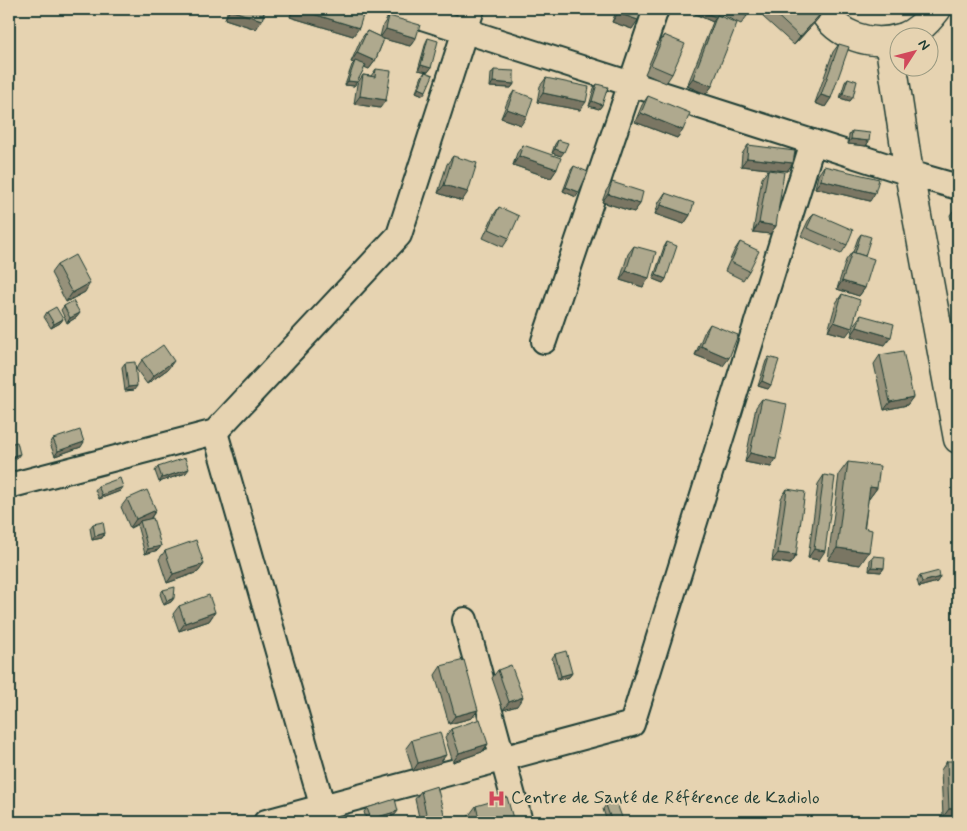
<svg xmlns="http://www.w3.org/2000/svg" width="967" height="831" viewBox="0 0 967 831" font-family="Mynerve,sans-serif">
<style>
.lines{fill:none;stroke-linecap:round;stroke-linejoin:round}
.minor-casing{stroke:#1f3d34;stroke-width:28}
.major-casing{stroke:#1f3d34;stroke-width:31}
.minor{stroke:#e6d3b1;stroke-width:24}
.major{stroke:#e6d3b1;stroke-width:28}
.wall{fill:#96917a;stroke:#1f3d34}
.shaded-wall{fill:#7a7663;stroke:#1f3d34}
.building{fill:#afa98e;stroke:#1f3d34}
.labels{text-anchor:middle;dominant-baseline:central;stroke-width:4;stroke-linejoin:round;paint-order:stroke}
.poi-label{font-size:18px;fill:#1f3d34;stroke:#e6d3b1;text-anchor:start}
</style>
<rect width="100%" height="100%" fill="#e6d3b1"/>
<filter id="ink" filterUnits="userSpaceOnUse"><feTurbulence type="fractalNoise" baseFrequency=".02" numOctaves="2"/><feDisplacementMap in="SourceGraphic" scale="10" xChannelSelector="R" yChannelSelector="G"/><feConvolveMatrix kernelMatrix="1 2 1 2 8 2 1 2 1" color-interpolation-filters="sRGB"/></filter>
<g filter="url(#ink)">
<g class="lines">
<defs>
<g id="minor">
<polyline points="397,9 909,173 958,187"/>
<polyline points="544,341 656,9"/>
<polyline points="215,432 327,822"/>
<polyline points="9,486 215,432 399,235 472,9"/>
<polyline points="465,620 520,822"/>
<polyline points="266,822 632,724 813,142"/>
</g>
<g id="major">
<path d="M822,9c15,27 49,38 78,29"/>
<path d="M902,38c15,-5 26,-17 35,-29"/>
<polyline points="889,41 909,173 958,439"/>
</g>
</defs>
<use href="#minor" class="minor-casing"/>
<use href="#major" class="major-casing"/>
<use href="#minor" class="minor"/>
<use href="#major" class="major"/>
</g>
<g class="wall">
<polygon points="228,9 265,9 262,20 256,29 225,19"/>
<polygon points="292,9 365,9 353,36 290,17"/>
<polygon points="617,9 642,9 632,29 612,22"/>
<polygon points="698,9 725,9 721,17 712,86 706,94 687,86 713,22 695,14"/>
<polygon points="725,9 751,9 747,16 741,24 722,15"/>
<polygon points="769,9 823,11 817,20 794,45 763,17"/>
<polygon points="389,16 416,38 410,46 384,39 375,61 369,69 365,67 354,86 345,85 352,65 354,63 351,62 361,39 367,31 380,37 383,25"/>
<polygon points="664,35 672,74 666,83 645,74 658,43"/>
<polygon points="428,38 431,68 428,72 418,70 426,42"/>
<polygon points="958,40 958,49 954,46"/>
<polygon points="839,44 831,98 825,107 815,103 833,52"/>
<polygon points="376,69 380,108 354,104 357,84 363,75 371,76"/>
<polygon points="494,70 514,84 511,88 490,87 491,74"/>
<polygon points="425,72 423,95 416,92 422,76"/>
<polygon points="546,78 580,110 537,102 540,86"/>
<polygon points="848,78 853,97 850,101 840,98 845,82"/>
<polygon points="597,84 602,105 599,109 589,106 594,88"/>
<polygon points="514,91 521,125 501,118 508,100"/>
<polygon points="648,96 683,130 677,138 635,122 642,105"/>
<polygon points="852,131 869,141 866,146 848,144 849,135"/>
<polygon points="558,140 561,156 552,153 555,144"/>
<polygon points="523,145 557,169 551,178 513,165 517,153"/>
<polygon points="748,145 793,163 787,171 741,166 742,154"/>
<polygon points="453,156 462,201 438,193 447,164"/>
<polygon points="574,166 576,197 563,191 571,170"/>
<polygon points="824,166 870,201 815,188 818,175"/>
<polygon points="768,170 776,226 770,234 753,232 762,178"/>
<polygon points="612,182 640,204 634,212 602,202 606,191"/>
<polygon points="665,193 690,215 684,224 655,214 659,202"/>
<polygon points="958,206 958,250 950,215 956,207"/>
<polygon points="499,207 509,238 503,247 483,238 493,216"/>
<polygon points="814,213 847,245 841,254 801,236 808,221"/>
<polygon points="861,234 865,256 865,288 859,296 837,289 846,260 852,252 853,252 858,238"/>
<polygon points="667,242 666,279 663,283 653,279 664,247"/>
<polygon points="740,242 749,271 743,280 725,271 734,251"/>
<polygon points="634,246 643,287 620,280 628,254"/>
<polygon points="57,265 85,292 66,302 51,273"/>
<polygon points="842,294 846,336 828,331 836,303"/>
<polygon points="64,306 77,317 67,323 61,310"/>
<polygon points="47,312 63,319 60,323 51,328 44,317"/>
<polygon points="861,315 885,345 851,336 855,323"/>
<polygon points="710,324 723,366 695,355 704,333"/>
<polygon points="880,355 913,397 907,405 884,410 874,364"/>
<polygon points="769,357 768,389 758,386 766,361"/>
<polygon points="142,360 168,369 147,384 136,369"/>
<polygon points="125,363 134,390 125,391 122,367"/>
<polygon points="762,399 771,467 745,462 756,407"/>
<polygon points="53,439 81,447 55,456 50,444"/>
<polygon points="848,462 877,488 868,500 860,565 828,560 839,474"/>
<polygon points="158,467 186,473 159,482 155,471"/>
<polygon points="824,475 819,560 808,558 818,484"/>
<polygon points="98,486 123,487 120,491 99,499 95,490"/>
<polygon points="787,489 796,555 790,564 772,561 781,498"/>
<polygon points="127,499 156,510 151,518 161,546 158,550 145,554 137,525 138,524 130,528 121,507"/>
<polygon points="93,524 105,533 102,538 92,540 90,528"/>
<polygon points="165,551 204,564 198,572 167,583 159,559"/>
<polygon points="873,556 884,568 881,572 869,571 870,560"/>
<polygon points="920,576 937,582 919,587 917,580"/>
<polygon points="163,590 174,598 171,602 164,605 160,594"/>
<polygon points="179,606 215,612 209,621 179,631 173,614"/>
<polygon points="555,654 572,673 569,677 558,680 552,658"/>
<polygon points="441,666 478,710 472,718 449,724 435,675"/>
<polygon points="498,670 517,706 503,710 492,678"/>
<polygon points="451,729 488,744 482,752 453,762 445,737"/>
<polygon points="412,740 440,763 413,771 406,748"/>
<polygon points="947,761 958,816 943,817 941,770"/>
<polygon points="421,791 446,822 420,822 415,799"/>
<polygon points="606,805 621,822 607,822 603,809"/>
<polygon points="476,806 514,822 468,822 467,818"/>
<polygon points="367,808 395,815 372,822 367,822 364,812"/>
</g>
<g class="shaded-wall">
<polygon points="295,9 297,9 359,28 353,36 290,17"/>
<polygon points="434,9 451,9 447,14"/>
<polygon points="555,9 565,9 563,12"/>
<polygon points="230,10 262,20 256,29 225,19"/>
<polygon points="698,10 716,17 713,22 695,14"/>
<polygon points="823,11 817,20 794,45 800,37"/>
<polygon points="618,13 638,20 632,29 612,22"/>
<polygon points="386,29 416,38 410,46 380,38"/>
<polygon points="357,53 375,61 369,69 351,62"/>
<polygon points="421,65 431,68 428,72 418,70"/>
<polygon points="693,78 712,86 706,94 687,86"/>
<polygon points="348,81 357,82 354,86 345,85"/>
<polygon points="493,82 514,84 511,88 490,87"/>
<polygon points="419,88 426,91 423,95 416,92"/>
<polygon points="543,93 586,102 580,110 537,102"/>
<polygon points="843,94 853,97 850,101 840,98"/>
<polygon points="821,95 831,98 825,107 815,103"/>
<polygon points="360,96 386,100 380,108 354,104"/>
<polygon points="592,101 602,105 599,109 589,106"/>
<polygon points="507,109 527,116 521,125 501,118"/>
<polygon points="641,113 683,130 677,138 635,122"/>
<polygon points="851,139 869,141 866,146 848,144"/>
<polygon points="555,149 564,152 561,156 552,153"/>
<polygon points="519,156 557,169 551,178 513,165"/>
<polygon points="747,158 793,163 787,171 741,166"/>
<polygon points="821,180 875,193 870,201 815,188"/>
<polygon points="444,185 468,192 462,201 438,193"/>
<polygon points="566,187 579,192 576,197 563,191"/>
<polygon points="608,194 640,204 634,212 602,202"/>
<polygon points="661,205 690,215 684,224 655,214"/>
<polygon points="759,223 776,226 770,234 753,232"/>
<polygon points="626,271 649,278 643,287 620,280"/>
<polygon points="656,275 666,279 663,283 653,279"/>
<polygon points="842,281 865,288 859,296 837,289"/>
<polygon points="90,283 85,292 66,302 72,293"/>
<polygon points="80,313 77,317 67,323 70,318"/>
<polygon points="63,319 60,323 51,328 54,324"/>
<polygon points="834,322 852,328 846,336 828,331"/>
<polygon points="857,327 891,337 885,345 851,336"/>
<polygon points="701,346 729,358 723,366 695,355"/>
<polygon points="174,361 168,369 147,384 153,376"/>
<polygon points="762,381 771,385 768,389 758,386"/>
<polygon points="137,386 134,390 125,391 128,387"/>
<polygon points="913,397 907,405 884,410 890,402"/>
<polygon points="84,442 81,447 55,456 58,451"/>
<polygon points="750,453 776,459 771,467 745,462"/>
<polygon points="20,454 17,458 9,460 9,457"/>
<polygon points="189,469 186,473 159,482 162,478"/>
<polygon points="123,487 120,491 99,499 102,495"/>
<polygon points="870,487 877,488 868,500 861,499"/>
<polygon points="156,510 150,519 140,521 138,524 130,528 136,519"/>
<polygon points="105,533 102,538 92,540 95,536"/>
<polygon points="161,546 158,550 145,554 148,549"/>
<polygon points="837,548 869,552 860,565 828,560"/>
<polygon points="814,549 825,551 819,560 808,558"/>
<polygon points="778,553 796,555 790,564 772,561"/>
<polygon points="204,564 198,572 167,583 173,574"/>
<polygon points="872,567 884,568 881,572 869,571"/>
<polygon points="940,577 937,582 919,587 922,582"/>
<polygon points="174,598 171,602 164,605 167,601"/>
<polygon points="215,612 209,621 179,631 185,623"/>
<polygon points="572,673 569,677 558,680 561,676"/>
<polygon points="523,697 517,706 503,710 509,702"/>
<polygon points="478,710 472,718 449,724 455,716"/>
<polygon points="488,744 482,752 453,762 459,753"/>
<polygon points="446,755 440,763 413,771 418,763"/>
<polygon points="958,808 958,816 943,817 949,809"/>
<polygon points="398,811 395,815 372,822 369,822 371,819"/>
</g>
<g class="building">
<polygon points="231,9 265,9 262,20 230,10"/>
<polygon points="297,9 365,9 359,28"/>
<polygon points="620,9 642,9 638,20 618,13"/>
<polygon points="699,9 725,9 721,17 717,15 716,17 698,10"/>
<polygon points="733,9 751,9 747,16"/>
<polygon points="770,9 821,9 823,11 800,37"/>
<polygon points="717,15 737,23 712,86 693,78"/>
<polygon points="389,16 420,25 416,38 386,29"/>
<polygon points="367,31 384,39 375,61 357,53"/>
<polygon points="664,35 685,44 672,74 651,65"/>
<polygon points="428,38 438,41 431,68 421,65"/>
<polygon points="839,44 849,47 831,98 821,95"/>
<polygon points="355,61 366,65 357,82 348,81"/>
<polygon points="376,69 391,71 386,100 360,96 363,75 375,77"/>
<polygon points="494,70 514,71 514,84 493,82"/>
<polygon points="425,72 433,75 426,91 419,88"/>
<polygon points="546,78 589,87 586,102 543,93"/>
<polygon points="848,78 857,81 853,97 843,94"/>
<polygon points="597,84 608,87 602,105 592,101"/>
<polygon points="514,91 533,98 527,116 507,109"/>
<polygon points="648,96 690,113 683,130 641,113"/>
<polygon points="852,131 870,133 869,141 851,139"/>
<polygon points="558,140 568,143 564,152 555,149"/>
<polygon points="523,145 561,158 557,169 519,156"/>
<polygon points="748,145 795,151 793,163 747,158"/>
<polygon points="453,156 477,163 468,192 444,185"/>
<polygon points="574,166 588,172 579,192 566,187"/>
<polygon points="824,166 879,179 875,193 821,180"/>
<polygon points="768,170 784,172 776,226 759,223"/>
<polygon points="612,182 643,192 640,204 608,194"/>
<polygon points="665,193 694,203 690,215 661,205"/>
<polygon points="958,206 958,217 956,207"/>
<polygon points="499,207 519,216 509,238 489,229"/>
<polygon points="814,213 853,230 847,245 807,228"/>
<polygon points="861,234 871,237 865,256 855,253"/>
<polygon points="667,242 677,246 666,279 656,275"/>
<polygon points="740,242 759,251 749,271 731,262"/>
<polygon points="634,246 656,252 649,278 626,271"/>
<polygon points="852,252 874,259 865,288 842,281"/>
<polygon points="75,255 90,283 72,293 57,265"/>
<polygon points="842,294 860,300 852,328 834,322"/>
<polygon points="73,301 80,313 70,318 64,306"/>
<polygon points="56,307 63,319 54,324 47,312"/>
<polygon points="861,315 894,324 891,337 857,327"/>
<polygon points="710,324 738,335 729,358 701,346"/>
<polygon points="163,345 174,361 153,376 142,360"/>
<polygon points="903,351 913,397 890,402 880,355"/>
<polygon points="769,357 779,360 771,385 762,381"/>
<polygon points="135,362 137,386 128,387 125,363"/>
<polygon points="762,399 787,404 776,459 750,453"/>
<polygon points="80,430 84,442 58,451 53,439"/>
<polygon points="17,442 20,454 9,457 9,444"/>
<polygon points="185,458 189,469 162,478 158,467"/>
<polygon points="848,462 880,466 877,488 870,487 864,528 872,530 869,552 837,548"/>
<polygon points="824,475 835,477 825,551 814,549"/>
<polygon points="120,478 123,487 102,495 98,486"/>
<polygon points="787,489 805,492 796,555 778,553"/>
<polygon points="147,490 156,510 136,519 127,499"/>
<polygon points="153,518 161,546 148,549 140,521"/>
<polygon points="103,522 105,533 95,536 93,524"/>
<polygon points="196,540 204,564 173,574 165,551"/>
<polygon points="873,556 885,557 884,568 872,567"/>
<polygon points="939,571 940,577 922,582 920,576"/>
<polygon points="175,587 174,598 167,601 163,590"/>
<polygon points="209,595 215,612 185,623 179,606"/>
<polygon points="566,651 572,673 561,676 555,654"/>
<polygon points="464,660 478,710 455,716 441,666"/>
<polygon points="511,665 523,697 509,702 498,670"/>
<polygon points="480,719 488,744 459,753 451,729"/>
<polygon points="440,732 446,755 418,763 412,740"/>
<polygon points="947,761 958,761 958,808 949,809"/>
<polygon points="437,786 446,822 428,822 421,791"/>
<polygon points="507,797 514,822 480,822 476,806"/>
<polygon points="395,799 398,811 371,819 367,808"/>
<polygon points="616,801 623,820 615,822 612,822 606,805"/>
</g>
</g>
<defs>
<symbol id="hospital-bare" viewBox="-9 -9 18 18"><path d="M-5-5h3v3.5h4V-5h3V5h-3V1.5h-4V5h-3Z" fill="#d1495b" stroke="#e6d3b1" stroke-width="2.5" paint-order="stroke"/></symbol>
</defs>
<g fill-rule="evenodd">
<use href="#hospital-bare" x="484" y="786" width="25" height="25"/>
</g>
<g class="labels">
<g class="poi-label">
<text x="511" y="798">Centre de Santé de Référence de Kadiolo</text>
</g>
</g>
<rect width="967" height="831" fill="none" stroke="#e6d3b1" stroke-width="30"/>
<rect x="15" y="15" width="937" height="801" fill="none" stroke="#1f3d34" stroke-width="2" filter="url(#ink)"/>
<g transform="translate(914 52) rotate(54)"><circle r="24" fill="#e6d3b1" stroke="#96977f"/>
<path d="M0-4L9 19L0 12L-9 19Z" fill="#d1495b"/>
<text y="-8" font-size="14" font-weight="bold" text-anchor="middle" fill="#1f3d34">N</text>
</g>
</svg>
